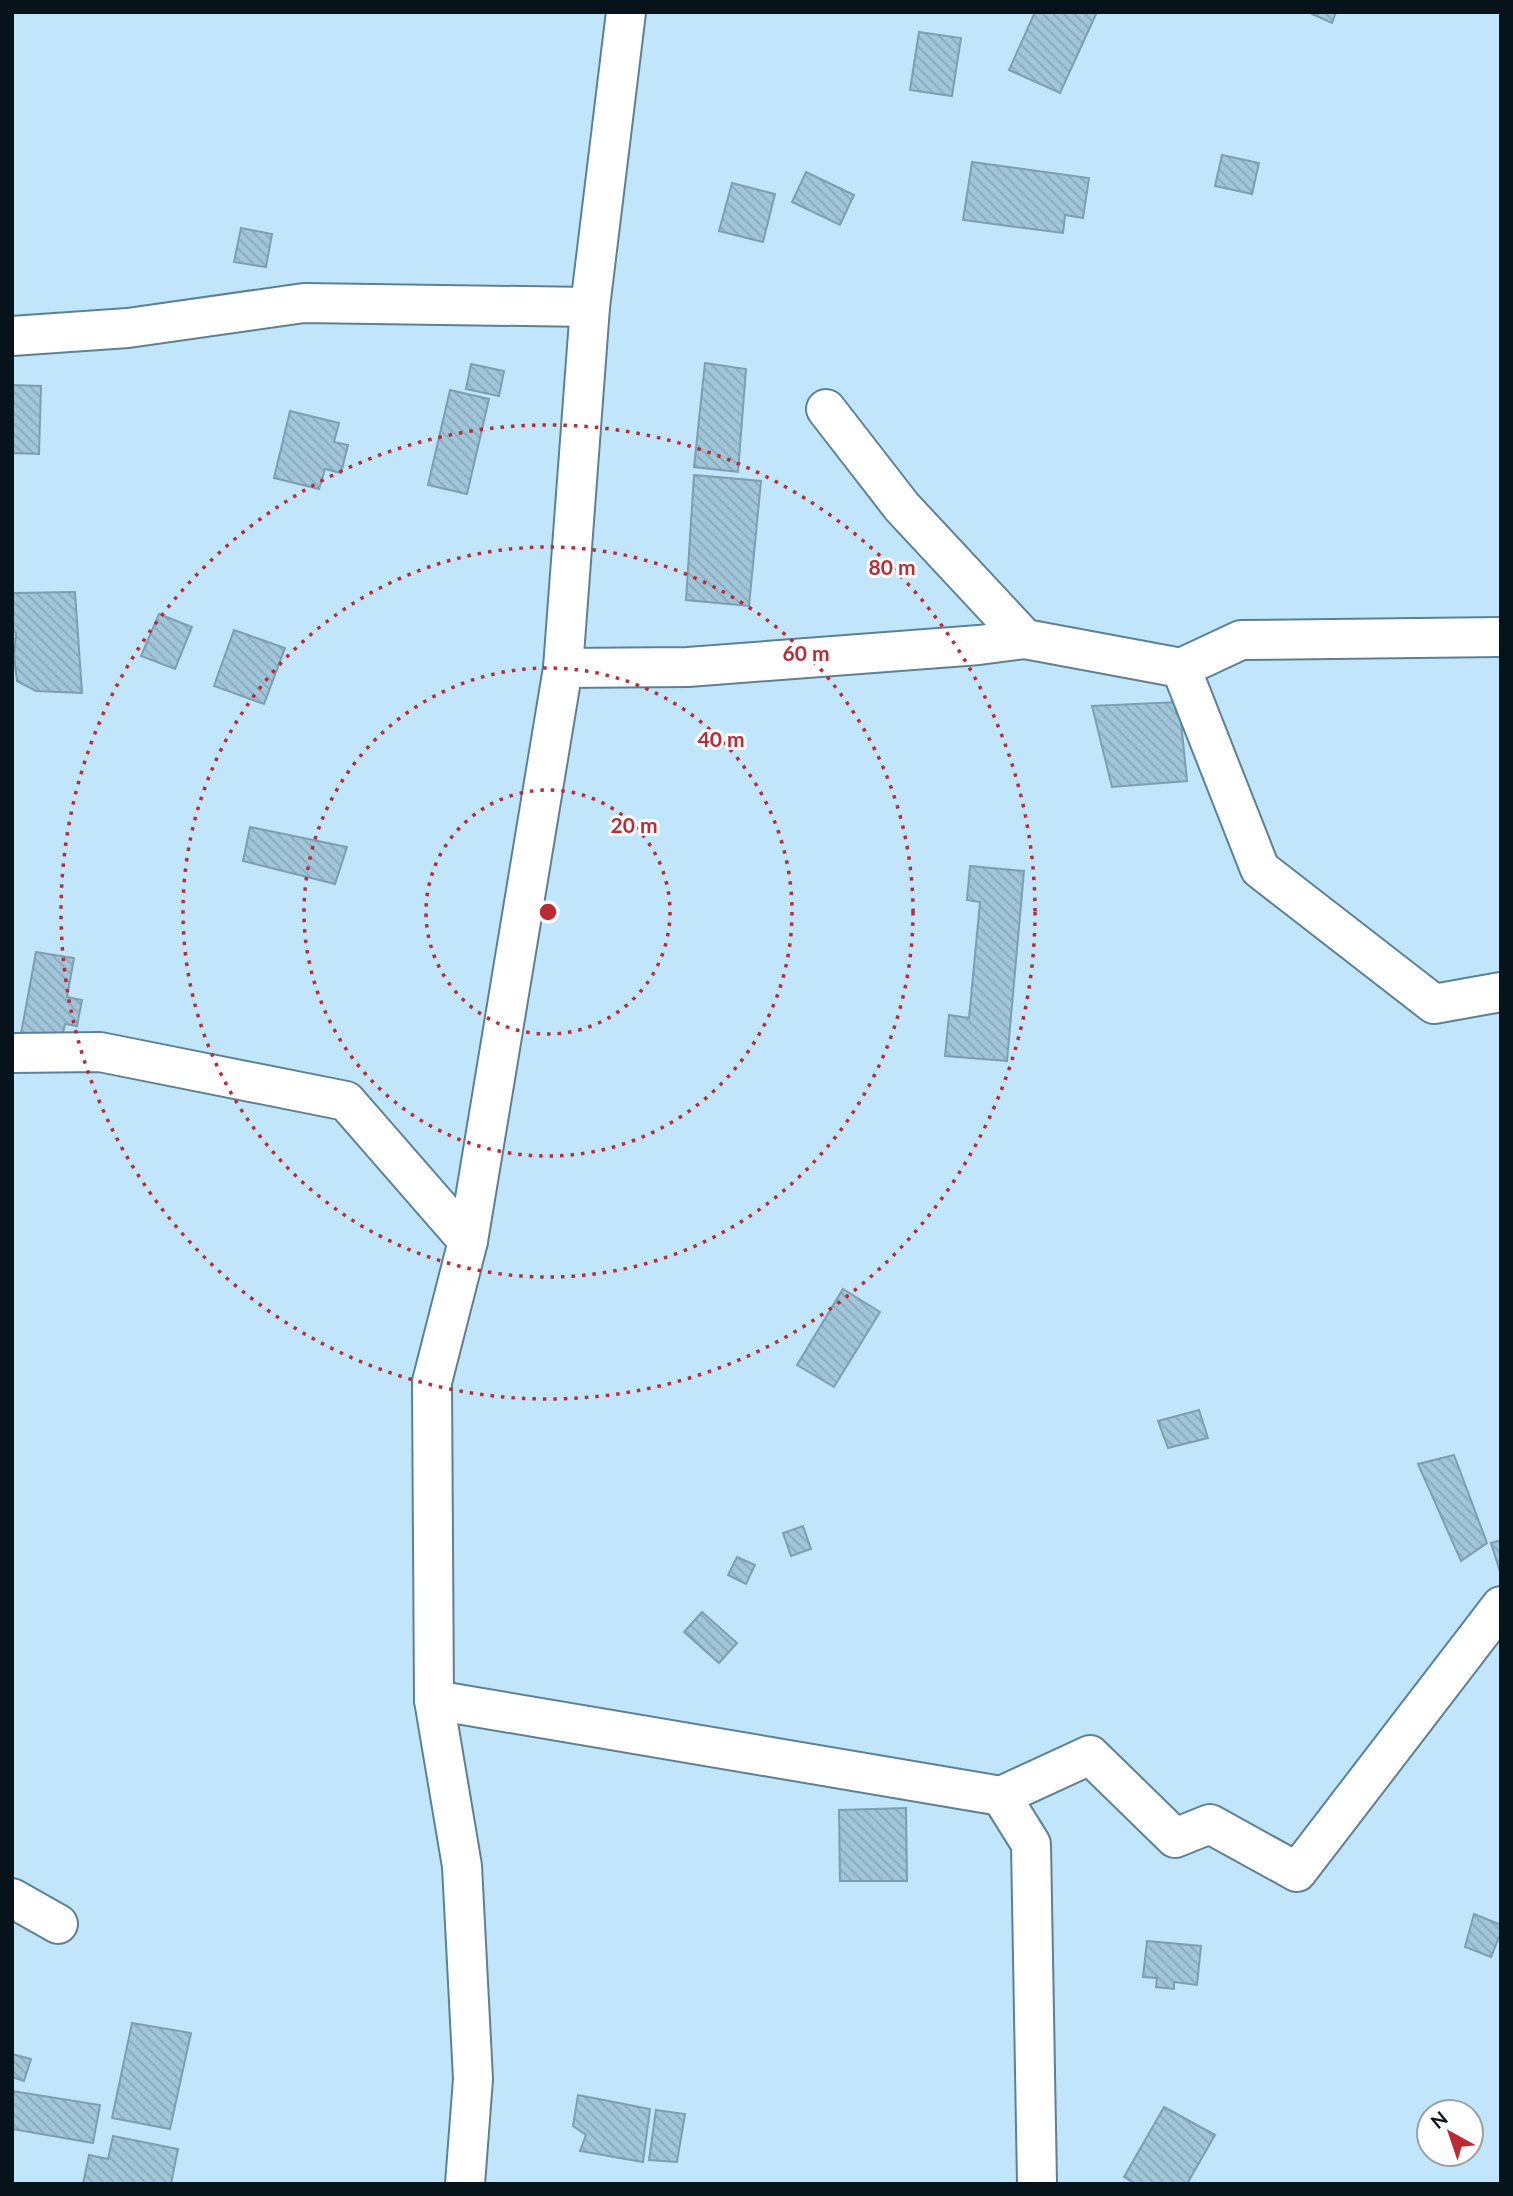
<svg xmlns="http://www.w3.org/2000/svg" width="1513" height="2196" viewBox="0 0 1513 2196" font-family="Lato,sans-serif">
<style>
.building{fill:url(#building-back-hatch);stroke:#7c9eb2;stroke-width:2}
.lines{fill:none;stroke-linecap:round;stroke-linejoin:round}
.minor-casing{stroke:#5e8093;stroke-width:42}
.minor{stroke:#fff;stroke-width:38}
.ring{fill:none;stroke:#bb2b35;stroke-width:3.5;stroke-dasharray:3.5 7}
.centre{fill:#bb2b35;stroke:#fff;stroke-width:3.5}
.ring-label{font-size:21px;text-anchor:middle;font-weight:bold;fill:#bb2b35;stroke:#fff;stroke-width:6;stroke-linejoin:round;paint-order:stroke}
</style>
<defs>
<pattern id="building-back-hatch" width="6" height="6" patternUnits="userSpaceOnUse" patternTransform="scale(1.75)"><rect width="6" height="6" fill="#a1c5d9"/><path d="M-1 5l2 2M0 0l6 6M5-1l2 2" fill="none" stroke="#89a8ba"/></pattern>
</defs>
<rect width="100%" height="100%" fill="#c1e6fb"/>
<g class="building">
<polygon points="1035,12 1097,12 1060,93 1009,70"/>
<polygon points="1313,12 1336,12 1332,23 1312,14"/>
<polygon points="919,32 961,38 952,96 910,90"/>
<polygon points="1222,155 1259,163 1252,194 1215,186"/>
<polygon points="972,162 1089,178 1083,218 1065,215 1063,233 963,220"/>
<polygon points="806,172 854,195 840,225 792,202"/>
<polygon points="732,183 775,194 763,242 719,231"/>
<polygon points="241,228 272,234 266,267 234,262"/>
<polygon points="705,363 746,369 738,472 694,467"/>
<polygon points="471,364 504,371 499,396 466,389"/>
<polygon points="12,385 41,386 39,454 12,453"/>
<polygon points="450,390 489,399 467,494 428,485"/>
<polygon points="290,411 339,423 334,442 348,445 341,473 325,469 319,489 274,478"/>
<polygon points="694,475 761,481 749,606 686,600"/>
<polygon points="75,592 82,693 36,691 17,681 14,656 16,633 12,630 12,593"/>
<polygon points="159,614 192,627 175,669 141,656"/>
<polygon points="234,630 285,648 264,704 214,686"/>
<polygon points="1179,702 1187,781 1112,787 1092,706"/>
<polygon points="250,827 347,847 335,884 243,861"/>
<polygon points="970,866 1024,871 1007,1061 945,1056 949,1015 969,1018 980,902 967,900"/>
<polygon points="36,952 74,958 67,997 82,1000 77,1026 65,1024 60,1046 20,1039"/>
<polygon points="843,1289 880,1312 834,1387 797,1365"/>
<polygon points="1199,1410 1208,1438 1168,1448 1158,1421"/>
<polygon points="1454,1455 1487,1543 1461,1561 1418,1464"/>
<polygon points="803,1526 811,1549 791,1556 783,1533"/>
<polygon points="1501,1540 1501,1575 1491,1543"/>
<polygon points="737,1557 755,1565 746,1584 728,1575"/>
<polygon points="702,1612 737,1643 719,1663 684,1632"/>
<polygon points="906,1808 907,1881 840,1881 839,1810"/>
<polygon points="1474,1914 1501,1925 1501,1932 1491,1957 1465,1947"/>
<polygon points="1147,1941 1201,1946 1197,1985 1174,1982 1174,1989 1156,1987 1157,1978 1143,1977"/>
<polygon points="132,2023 191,2033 170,2129 112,2118"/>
<polygon points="12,2054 31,2059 24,2081 12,2077"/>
<polygon points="12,2091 100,2105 93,2143 12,2129"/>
<polygon points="578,2095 650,2109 643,2162 580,2151 586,2135 573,2126"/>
<polygon points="1164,2107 1215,2135 1187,2184 1136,2184 1124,2177"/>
<polygon points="656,2110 685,2114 677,2162 649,2160"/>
<polygon points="113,2136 178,2149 171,2184 83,2184 89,2155 108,2159"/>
</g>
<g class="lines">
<defs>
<g id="minor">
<polyline points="12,336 128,328 304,303 590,307"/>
<polyline points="826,409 902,507 1025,639 1181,668 1260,869 1434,1004 1501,992"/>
<polyline points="563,668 688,667 979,645 1025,639"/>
<polyline points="1181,668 1241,640 1501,637"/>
<polyline points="12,1053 100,1052 346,1101 468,1241"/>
<polyline points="434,1700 1001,1796 1090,1755 1175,1838 1210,1824 1297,1872 1501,1606"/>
<polyline points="1001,1796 1031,1844 1037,2184"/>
<polyline points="12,1898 58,1924"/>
<polyline points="465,2184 473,2079 462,1866 434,1700 432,1382 468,1241 563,668 590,307 626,12"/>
</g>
</defs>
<use href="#minor" class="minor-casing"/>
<use href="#minor" class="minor"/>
</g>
<g class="ring">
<circle cx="548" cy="912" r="122"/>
<circle cx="548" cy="912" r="244"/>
<circle cx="548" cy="912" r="365"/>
<circle cx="548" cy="912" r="487"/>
</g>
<circle cx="548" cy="912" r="10" class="centre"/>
<g class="ring-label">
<text x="892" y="575">80 m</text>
<text x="806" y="661">60 m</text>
<text x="721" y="747">40 m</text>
<text x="634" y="833">20 m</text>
</g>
<rect width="1513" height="2196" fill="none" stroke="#06131a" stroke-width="28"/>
<g transform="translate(1450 2133) rotate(320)"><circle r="33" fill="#ffffff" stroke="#9ba1a3" stroke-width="2"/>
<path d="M0-5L12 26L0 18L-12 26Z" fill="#bb2b35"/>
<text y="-10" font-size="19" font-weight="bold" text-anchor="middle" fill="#06131a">N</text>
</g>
</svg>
